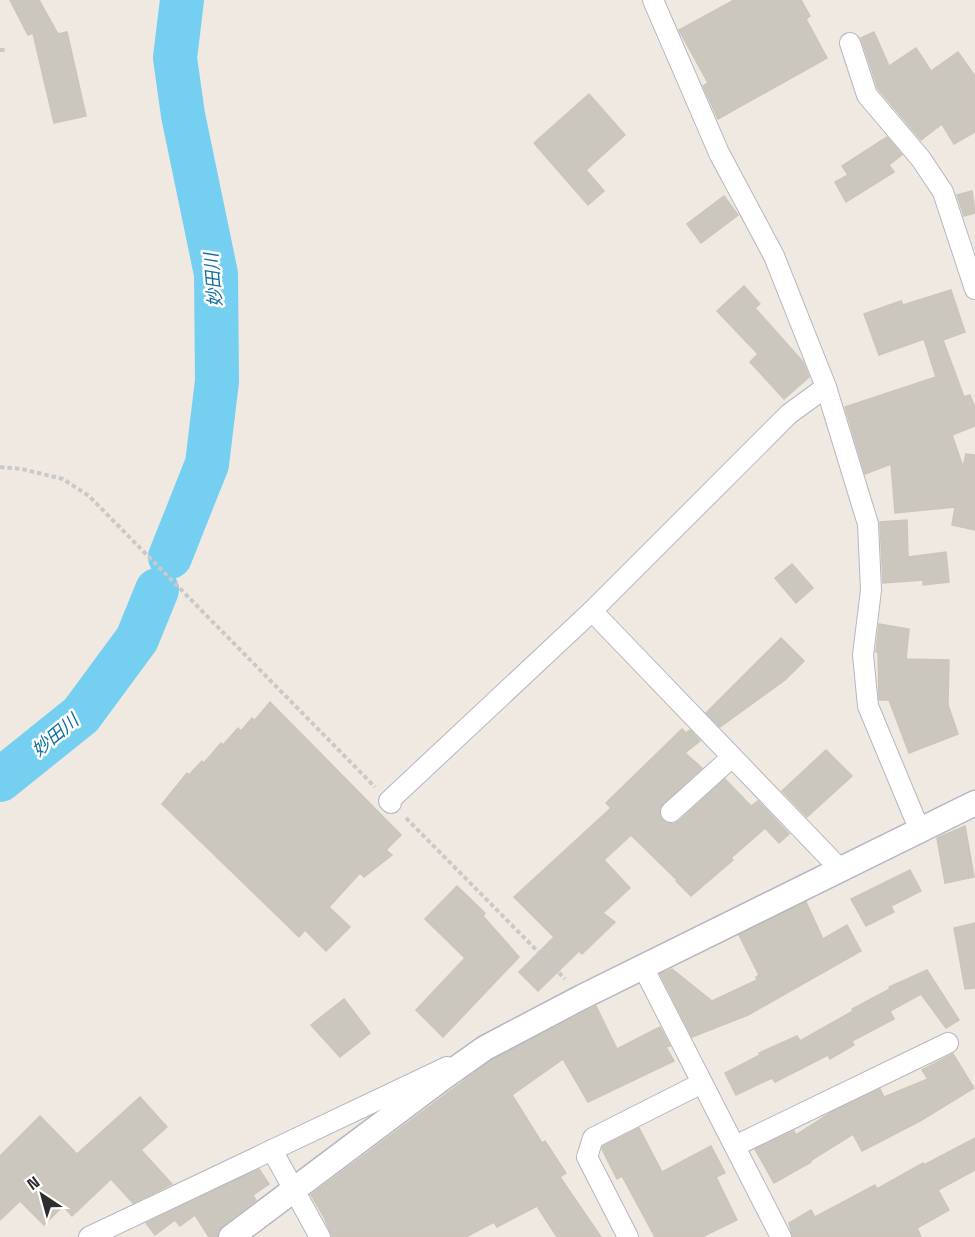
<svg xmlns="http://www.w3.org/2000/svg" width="975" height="1237" viewBox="0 0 975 1237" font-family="'Space Grotesk','Noto Sans JP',sans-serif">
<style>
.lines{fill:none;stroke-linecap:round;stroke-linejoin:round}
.river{stroke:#75cff0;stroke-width:44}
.building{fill:#cbc7bf;stroke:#cbc5ba;stroke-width:1.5}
.minor-casing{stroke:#b4b7c1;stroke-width:22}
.tertiary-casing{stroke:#b4b7c1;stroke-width:27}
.path{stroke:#c9c9c9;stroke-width:4;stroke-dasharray:4.5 3;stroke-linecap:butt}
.minor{stroke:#fff;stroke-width:20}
.tertiary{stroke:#fff;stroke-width:24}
.labels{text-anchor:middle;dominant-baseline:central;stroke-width:5;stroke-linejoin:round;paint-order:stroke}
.water-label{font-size:18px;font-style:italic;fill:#0d6fa3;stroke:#fff}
</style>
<rect width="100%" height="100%" fill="#efe9e1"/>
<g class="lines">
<g class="river">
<polyline points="170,557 207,464 217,381 216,274 183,115 175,58 182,0"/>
<polyline points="0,780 81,715 137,639 157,590"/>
</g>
</g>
<g class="building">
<polygon points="10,0 39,0 58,34 67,32 86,116 54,123 33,33 28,35"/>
<polygon points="734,0 801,0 810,16 806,19 827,58 718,119 703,86 708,83 679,30"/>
<polygon points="874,32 889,66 916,48 931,71 958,52 975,76 975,132 954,144 942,124 921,140 878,89 861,38"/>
<polygon points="589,94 625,135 586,170 604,191 588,205 534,143"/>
<polygon points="887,137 902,155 889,165 894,172 846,202 835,182 848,175 842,166"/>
<polygon points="972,191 975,213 964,216 957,195"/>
<polygon points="724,196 738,215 701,243 687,224"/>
<polygon points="744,286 760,304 755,308 803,362 809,377 784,399 750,362 758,354 717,311"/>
<polygon points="951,290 965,332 943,340 964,397 970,395 975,408 975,426 952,435 963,467 966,454 975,455 975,530 952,525 955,507 895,513 891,464 865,474 845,407 936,377 924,339 879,355 864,314 901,301 903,305"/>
<polygon points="907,520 908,557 946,552 949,582 923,585 923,580 883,583 880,522"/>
<polygon points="792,564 813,588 796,603 775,578"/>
<polygon points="879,624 909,629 906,659 949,660 948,705 958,734 909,753 889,700 879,700 878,652 876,652"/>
<polygon points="781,638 804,661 785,680 720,727 706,713"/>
<polygon points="270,702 401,835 386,850 392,855 364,877 360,873 329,907 350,927 326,951 305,930 299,937 162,804 187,773 189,775 202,761 204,763 221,743 223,745 238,728 241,731 252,718 255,720"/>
<polygon points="682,729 686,733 690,730 700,741 685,753 702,768 663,804 659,814 663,820 673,824 679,821 725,779 751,806 758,801 789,834 779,843 765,828 731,858 733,860 691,896 676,881 677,880 631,835 604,860 630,888 603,913 615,922 582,954 579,951 538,991 519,972 554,937 514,897 611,808 606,803"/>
<polygon points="826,750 852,776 807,817 782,791"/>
<polygon points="965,826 974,877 945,883 937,838"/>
<polygon points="910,870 921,891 891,906 894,912 866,926 851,899"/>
<polygon points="457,886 485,913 483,916 519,957 443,1037 416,1010 465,958 425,919"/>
<polygon points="806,902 823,939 847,925 861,951 748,1015 692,1037 660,974 672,969 712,1001 757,980 756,977 759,975 739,935"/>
<polygon points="975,923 975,988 965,989 954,928"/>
<polygon points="927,970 959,1020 946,1028 921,994 890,1011 894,1019 852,1041 854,1045 830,1059 828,1055 775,1082 772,1078 736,1095 725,1073 760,1055 759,1053 797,1036 800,1041 853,1011 852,1009 890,989 889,987"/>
<polygon points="344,999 370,1033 340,1057 311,1025"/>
<polygon points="596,1006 617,1049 660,1027 670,1046 666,1047 674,1061 588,1102 563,1059 512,1095 542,1143 545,1141 566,1173 560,1177 601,1237 557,1237 537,1206 497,1227 494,1222 466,1237 332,1237 324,1217 311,1195 492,1060"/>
<polygon points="953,1054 974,1088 920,1121 862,1151 853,1134 810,1161 811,1162 774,1183 755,1149 794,1131 796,1135 832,1112 880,1089 884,1097 928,1079 922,1070"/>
<polygon points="140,1097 167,1127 141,1150 172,1184 133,1203 111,1179 72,1216 63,1206 44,1225 20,1201 0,1220 0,1156 40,1116 77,1154"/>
<polygon points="639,1128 662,1172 711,1146 725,1173 716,1177 737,1220 702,1237 655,1237 622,1176 617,1179 602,1149 603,1146"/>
<polygon points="975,1138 975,1170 938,1190 949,1210 917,1228 921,1237 793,1237 789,1223 811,1210 815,1217 875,1185 877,1189 923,1163 924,1165"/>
<polygon points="259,1169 269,1184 253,1195 256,1200 222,1226 218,1231 217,1237 209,1237 195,1215 180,1226 175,1220 155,1235 146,1223"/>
</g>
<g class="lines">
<defs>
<g id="minor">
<polyline points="653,0 719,153 774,256 826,387 868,524 871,590 863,655 868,706 920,831"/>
<polyline points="850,43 867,95 921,159 943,192 975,289"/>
<polyline points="592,611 841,870"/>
<polyline points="391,803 389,801 592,611 789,414 826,387"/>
<polyline points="671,812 732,757"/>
<polyline points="643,967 781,1237"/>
<polyline points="735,1146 948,1043"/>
<polyline points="272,1150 320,1237"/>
<polyline points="89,1237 447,1067"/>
<polyline points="628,1237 587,1157 593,1138 702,1083"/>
</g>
<polyline id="tertiary" points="231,1237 444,1077 485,1048 582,997 975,803"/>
</defs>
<use href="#minor" class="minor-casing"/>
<use href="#tertiary" class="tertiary-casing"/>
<g class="path">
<polyline points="0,50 5,50"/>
<polyline points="0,467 22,469 63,479 89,496 375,787"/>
<polyline points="406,818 565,979"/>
</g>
<use href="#minor" class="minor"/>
<use href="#tertiary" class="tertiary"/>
</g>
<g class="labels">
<g class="water-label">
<text transform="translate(213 280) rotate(-95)">妙田川</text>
<text transform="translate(55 735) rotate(-40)">妙田川</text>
</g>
</g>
<g transform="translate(42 1195) rotate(324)" stroke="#ffffff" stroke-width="4.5" paint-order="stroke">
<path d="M0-4.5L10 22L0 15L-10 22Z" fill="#2e2e2e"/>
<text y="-9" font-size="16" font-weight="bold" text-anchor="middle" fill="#2e2e2e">N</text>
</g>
</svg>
